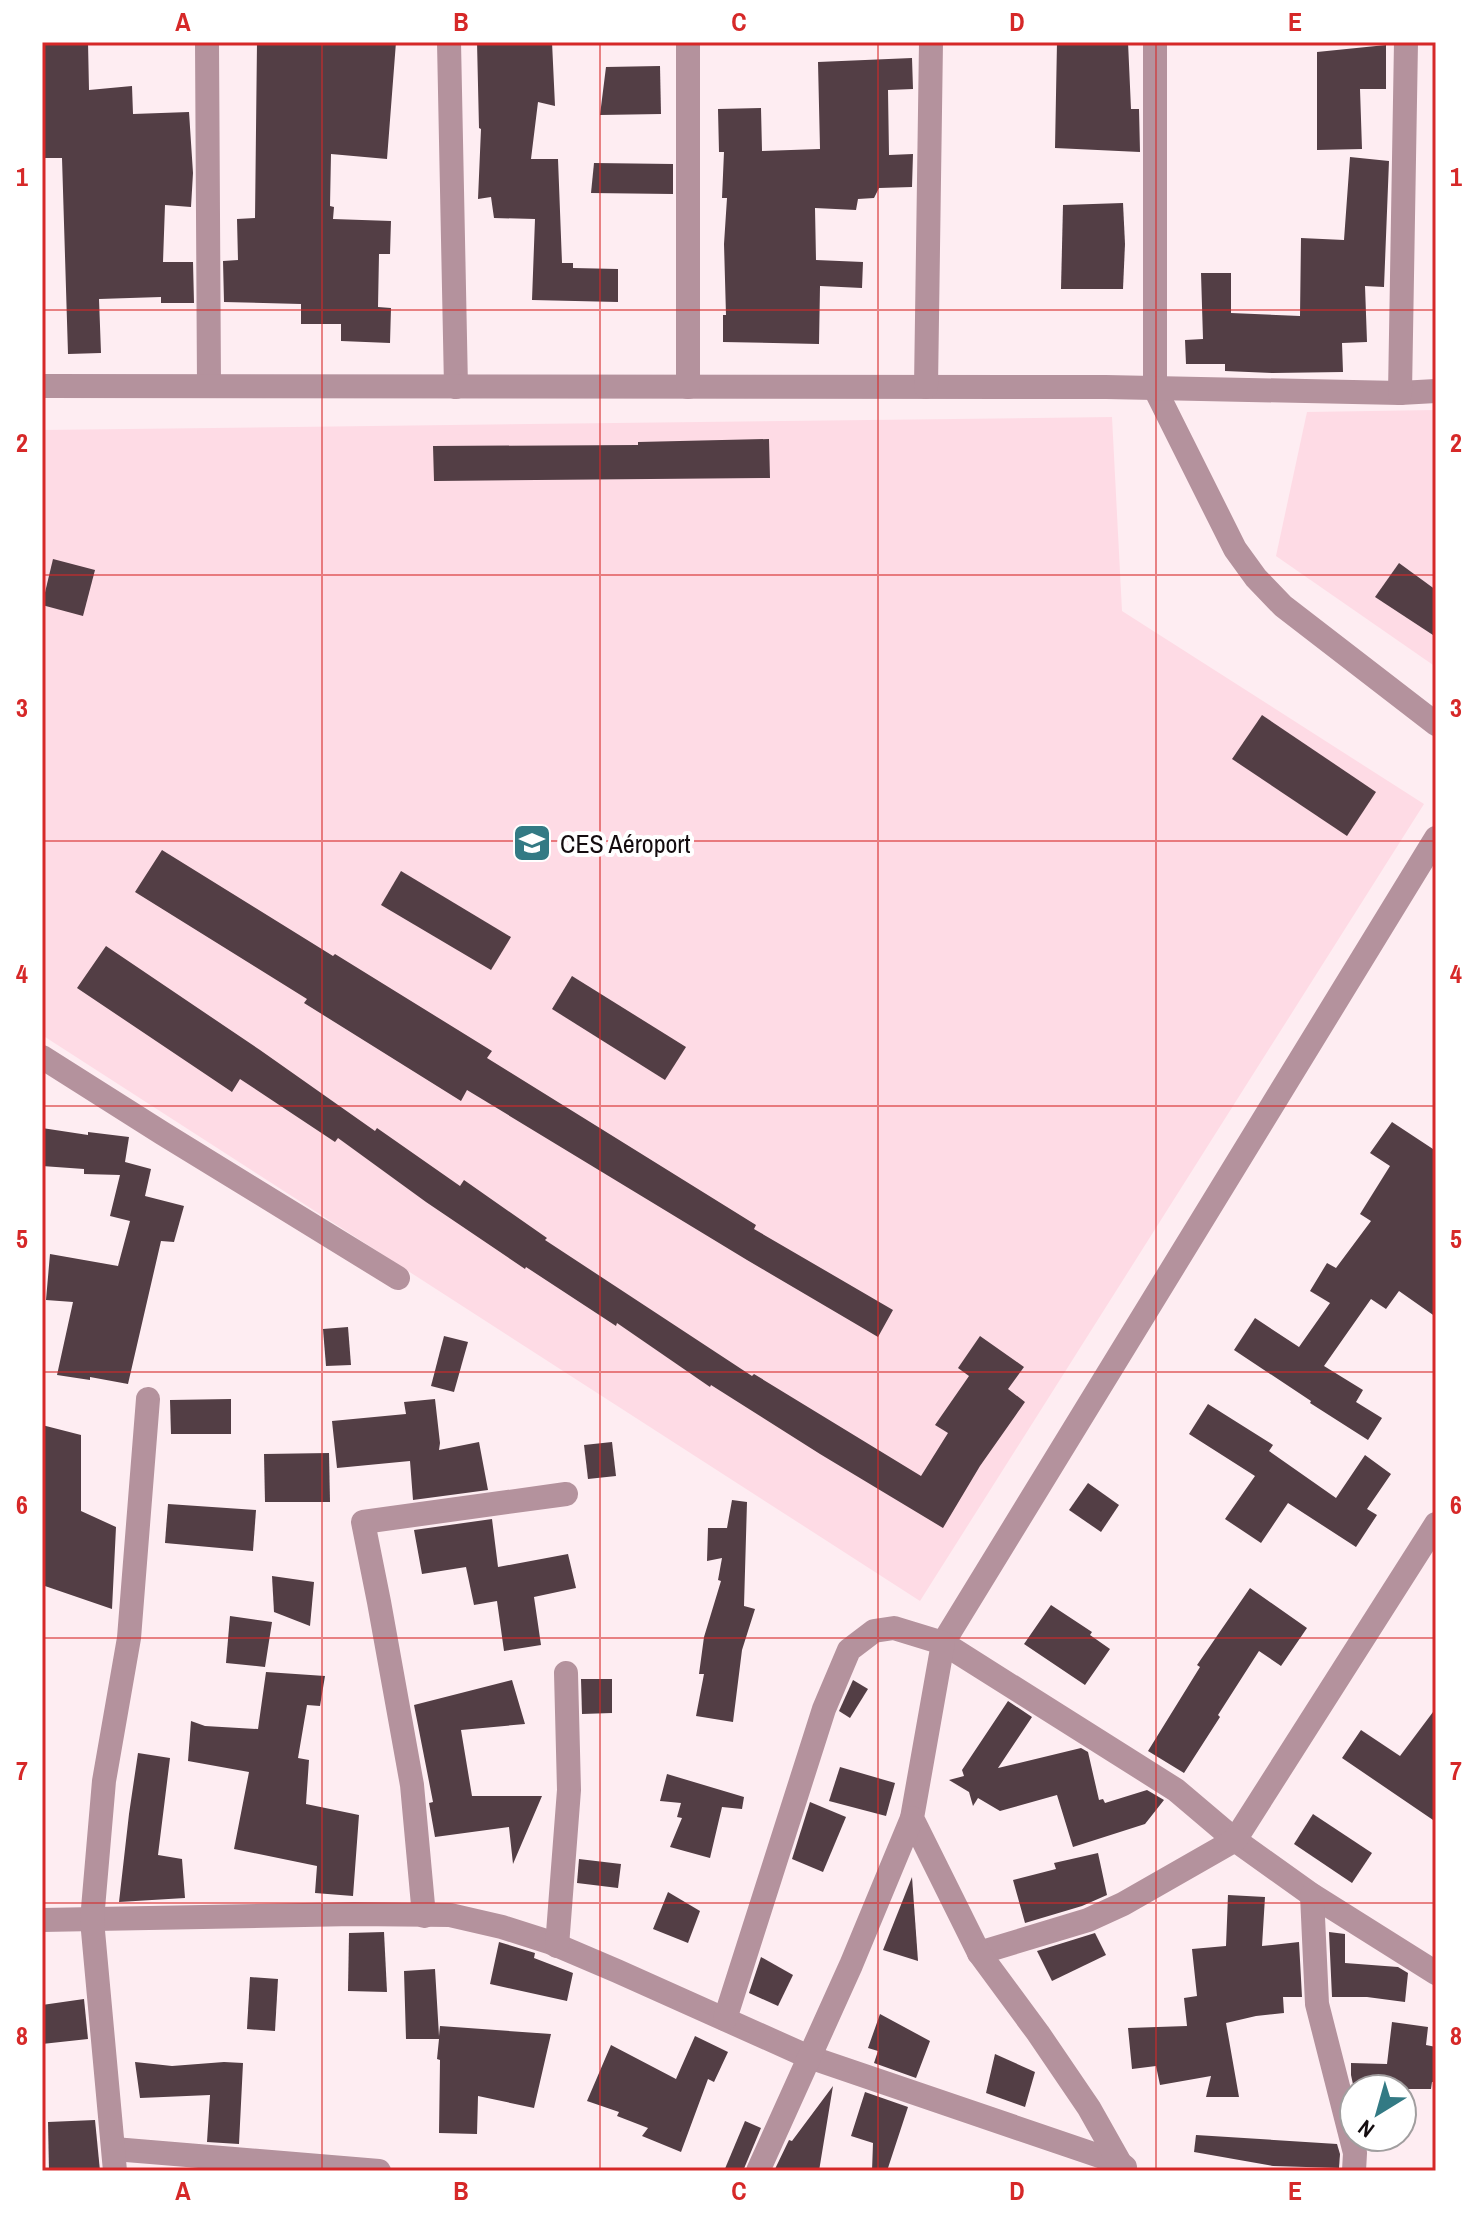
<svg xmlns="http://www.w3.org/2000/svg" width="1478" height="2213" viewBox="0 0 1478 2213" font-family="'Archivo Narrow',sans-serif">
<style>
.built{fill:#fedbe5}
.building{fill:#533e45}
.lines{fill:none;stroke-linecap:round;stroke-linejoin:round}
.street{stroke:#b4929d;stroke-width:24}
.grid{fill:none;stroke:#d62828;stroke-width:2;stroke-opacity:0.55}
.labels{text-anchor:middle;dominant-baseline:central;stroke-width:8;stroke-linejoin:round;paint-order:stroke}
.poi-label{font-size:26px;fill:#140c0f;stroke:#fff;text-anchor:start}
.neatline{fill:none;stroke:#d62828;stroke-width:3}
.grid-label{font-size:26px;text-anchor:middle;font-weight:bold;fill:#d62828}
</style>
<rect width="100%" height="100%" fill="#feedf2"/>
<g class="built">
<polygon points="1436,410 1436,667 1276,556 1307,412"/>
<polygon points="1112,417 1122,611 1424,804 920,1601 42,1035 42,430"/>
</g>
<g class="building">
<polygon points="42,42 88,42 89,90 132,86 133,114 189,112 193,173 191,207 165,205 163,262 193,262 194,303 161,303 161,297 99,299 101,353 68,354 62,158 42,158"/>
<polygon points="257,42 396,42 387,159 331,154 330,206 334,207 333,219 391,221 390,254 379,254 378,307 391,308 390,343 341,341 341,324 301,324 301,304 224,302 223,261 238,260 237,219 255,218"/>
<polygon points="477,42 552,42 555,106 538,102 531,159 558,159 562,263 573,263 573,268 618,269 618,302 532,300 535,219 494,218 491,197 478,199 481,129 479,128"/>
<polygon points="1057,42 1128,42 1131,109 1139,109 1140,152 1055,148"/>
<polygon points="1386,45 1386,89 1360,89 1362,149 1317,150 1317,52"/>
<polygon points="912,58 913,89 888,90 889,155 913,154 912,187 879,188 874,198 858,199 856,210 815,208 816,260 863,262 862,288 820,286 819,344 723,342 723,315 726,315 724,244 727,198 722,198 724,152 719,152 718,109 761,108 762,151 820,149 818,62"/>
<polygon points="660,66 661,114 600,115 606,67"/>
<polygon points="1350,157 1389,161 1384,287 1365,286 1367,342 1342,343 1343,372 1273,373 1225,371 1225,364 1186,364 1185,340 1203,339 1201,273 1231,273 1231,313 1300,316 1301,238 1344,240"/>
<polygon points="594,163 673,164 673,194 591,193"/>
<polygon points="1123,203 1125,244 1123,289 1061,289 1063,205"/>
<polygon points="769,439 770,478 434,481 433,446 638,445 638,442"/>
<polygon points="53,559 95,570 83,616 42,605"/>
<polygon points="1399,563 1436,590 1436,637 1375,597"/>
<polygon points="1262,715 1376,792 1347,836 1232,759"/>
<polygon points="162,850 333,956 335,954 492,1051 487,1058 756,1225 754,1229 893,1310 878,1337 747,1260 467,1090 461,1101 304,1003 307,999 135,892"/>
<polygon points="401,871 511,937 491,970 381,905"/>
<polygon points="106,946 260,1050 375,1131 377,1128 460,1186 464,1180 547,1238 545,1240 752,1376 754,1374 921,1476 948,1433 935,1425 969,1376 958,1368 980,1336 1024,1367 1008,1389 1025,1402 980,1466 943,1528 820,1454 711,1385 710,1387 617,1323 616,1326 526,1267 525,1269 426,1202 338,1138 335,1142 240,1079 232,1092 77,988"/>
<polygon points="572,976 686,1047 665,1080 552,1009"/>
<polygon points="1392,1122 1436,1151 1436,1317 1399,1291 1386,1309 1371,1299 1324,1366 1363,1390 1356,1402 1382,1418 1368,1440 1310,1403 1311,1401 1234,1350 1255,1318 1299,1347 1330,1303 1310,1291 1327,1263 1336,1268 1371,1221 1360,1214 1390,1166 1370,1153"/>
<polygon points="42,1128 88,1135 88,1132 129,1137 125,1162 151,1169 145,1196 184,1206 174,1242 161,1241 128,1384 90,1377 90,1380 57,1375 73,1302 46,1300 50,1254 118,1266 130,1221 110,1216 120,1175 84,1174 84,1169 42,1166"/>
<polygon points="348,1327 351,1365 326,1366 323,1329"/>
<polygon points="444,1336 468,1342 454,1392 431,1386"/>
<polygon points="231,1399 231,1434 171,1434 170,1400"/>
<polygon points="435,1399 440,1443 439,1450 479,1442 488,1490 413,1500 410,1461 337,1468 332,1421 406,1414 404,1402"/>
<polygon points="1208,1404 1273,1445 1269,1451 1336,1498 1365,1455 1391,1474 1367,1509 1377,1515 1356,1547 1288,1503 1261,1543 1225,1519 1255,1476 1189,1434"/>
<polygon points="42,1425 81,1435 81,1511 116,1527 112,1609 42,1585"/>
<polygon points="612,1442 616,1476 588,1479 584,1445"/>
<polygon points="329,1453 330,1502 265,1502 264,1454"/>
<polygon points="1088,1483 1119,1505 1101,1532 1069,1510"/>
<polygon points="732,1500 747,1502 744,1606 755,1609 742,1650 733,1722 696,1716 704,1674 699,1674 704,1637 721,1581 718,1580 722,1558 707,1561 708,1528 727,1528"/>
<polygon points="168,1504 256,1510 253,1551 165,1543"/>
<polygon points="492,1519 498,1567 568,1554 576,1588 534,1597 541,1645 504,1651 497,1601 474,1605 466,1567 422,1574 414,1530"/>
<polygon points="272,1576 314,1582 310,1626 274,1612"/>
<polygon points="1250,1588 1307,1628 1281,1666 1259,1651 1218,1715 1220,1717 1184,1773 1148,1751 1200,1667 1197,1665"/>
<polygon points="1051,1605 1092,1632 1090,1635 1110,1649 1085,1685 1024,1644"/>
<polygon points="230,1616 272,1622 265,1667 226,1663"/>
<polygon points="266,1672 325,1676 320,1706 307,1705 298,1758 309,1760 306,1804 359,1815 353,1896 315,1893 317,1866 234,1849 249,1772 188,1761 191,1721 205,1726 258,1729"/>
<polygon points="581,1679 612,1679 612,1713 582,1714"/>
<polygon points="512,1680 525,1724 461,1730 472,1796 542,1796 513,1864 509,1827 435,1837 429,1803 433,1802 414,1705"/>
<polygon points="853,1680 868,1689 850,1718 839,1711"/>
<polygon points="1008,1701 1032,1717 998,1768 1081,1748 1088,1752 1099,1800 1103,1799 1105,1803 1147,1790 1164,1800 1145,1824 1073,1847 1057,1795 1000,1811 978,1798 973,1806 969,1792 949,1780 964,1776 962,1770"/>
<polygon points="1436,1708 1436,1822 1342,1758 1361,1730 1400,1756"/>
<polygon points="138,1753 170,1758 158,1855 182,1859 185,1898 119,1902 129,1814"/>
<polygon points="840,1767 895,1783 886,1816 829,1801"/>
<polygon points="667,1774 744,1797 742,1809 722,1807 710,1858 670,1847 682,1818 677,1817 681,1803 660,1801"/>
<polygon points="810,1802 846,1817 823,1872 792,1859"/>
<polygon points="1313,1814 1372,1853 1352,1883 1294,1844"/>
<polygon points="1098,1853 1107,1895 1082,1906 1025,1923 1013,1880 1056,1869 1054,1863"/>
<polygon points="579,1859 621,1864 618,1888 577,1883"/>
<polygon points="912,1877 918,1961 883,1950"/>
<polygon points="668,1892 700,1911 688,1943 653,1929"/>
<polygon points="1228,1895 1265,1897 1262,1946 1299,1942 1302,1997 1283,1997 1284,2013 1256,2016 1226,2023 1239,2097 1206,2097 1211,2076 1160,2085 1156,2066 1132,2069 1128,2028 1187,2026 1184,1998 1197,1996 1192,1949 1226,1946"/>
<polygon points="384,1932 387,1992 348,1991 349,1933"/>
<polygon points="1329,1932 1345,1934 1345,1963 1398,1967 1408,1973 1405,2002 1367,1997 1332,1997"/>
<polygon points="1095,1933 1106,1955 1052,1981 1037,1951"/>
<polygon points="499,1942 535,1953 534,1958 573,1973 567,2001 490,1984"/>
<polygon points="761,1957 793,1975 778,2006 749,1993"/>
<polygon points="435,1969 439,2036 440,2026 551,2034 534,2108 478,2096 477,2134 439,2133 440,2060 437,2059 439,2039 406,2039 404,1971"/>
<polygon points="250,1977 278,1979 275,2031 247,2029"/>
<polygon points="84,1999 88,2039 42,2044 42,2005"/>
<polygon points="880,2014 930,2041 916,2078 874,2063 878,2051 868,2048"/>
<polygon points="1392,2022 1428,2027 1426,2045 1436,2047 1436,2082 1432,2082 1431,2089 1354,2089 1351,2075 1351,2063 1387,2064"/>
<polygon points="695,2036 728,2052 714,2082 708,2079 681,2152 642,2136 648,2128 617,2116 619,2112 587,2101 611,2045 676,2079"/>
<polygon points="995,2054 1035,2072 1025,2107 986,2093"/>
<polygon points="135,2062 172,2066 224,2062 243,2063 239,2144 207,2142 210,2095 140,2098"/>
<polygon points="833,2086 819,2171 774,2171 789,2140 792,2141"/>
<polygon points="865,2092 908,2107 887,2171 872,2171 873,2143 851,2136"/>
<polygon points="95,2120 100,2171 49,2171 48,2122"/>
<polygon points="745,2121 761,2128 743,2171 724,2171"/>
<polygon points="1196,2135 1337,2144 1340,2154 1339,2168 1273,2166 1194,2152"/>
</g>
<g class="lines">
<g class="street">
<polyline points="207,42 209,386"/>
<polyline points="449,42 456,387"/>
<polyline points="1155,42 1155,389 1235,549 1256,578 1283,606 1436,724"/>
<polyline points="42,386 1106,387 1400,393 1436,391"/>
<polyline points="688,387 688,42"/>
<polyline points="926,387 931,42"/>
<polyline points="1400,393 1406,42"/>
<polyline points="1436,838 943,1643 1176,1790 1235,1840 1312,1895 1436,1973"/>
<polyline points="42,1057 162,1133 398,1278"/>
<polyline points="1312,1895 1317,2004 1355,2153 1354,2171"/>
<polyline points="424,1916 412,1785 379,1602 363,1522 566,1494"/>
<polyline points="42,1920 354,1914 450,1915 502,1927 549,1942 617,1971 809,2057 1120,2163"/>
<polyline points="557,1946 569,1790 566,1673"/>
<polyline points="979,1953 1088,1920 1123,1904 1235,1840 1436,1524"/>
<polyline points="725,2019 824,1709 849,1650 874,1631 894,1628 943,1643 912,1818 979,1953 1038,2033 1089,2108 1120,2163 1125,2167"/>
<polyline points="114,2149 379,2171"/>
<polyline points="115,2171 92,1920 104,1781 129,1638 148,1399"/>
<polyline points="758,2171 851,1965 912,1818"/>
</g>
</g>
<path class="grid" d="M322,42v2129M600,42v2129M878,42v2129M1156,42v2129M42,310h1394M42,575h1394M42,841h1394M42,1106h1394M42,1372h1394M42,1638h1394M42,1903h1394"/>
<defs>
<symbol id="school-square" viewBox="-11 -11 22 22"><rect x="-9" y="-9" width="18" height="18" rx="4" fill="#337a84" stroke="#fff"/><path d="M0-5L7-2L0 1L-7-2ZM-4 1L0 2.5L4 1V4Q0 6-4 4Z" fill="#fff"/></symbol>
</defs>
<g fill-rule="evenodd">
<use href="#school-square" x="510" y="821" width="44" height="44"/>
</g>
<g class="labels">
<g class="poi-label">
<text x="560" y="843">CES Aéroport</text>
</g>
</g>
<rect width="1478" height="2213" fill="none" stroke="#ffffff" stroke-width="88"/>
<g transform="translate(1378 2113) rotate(217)"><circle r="38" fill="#ffffff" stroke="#a19e9f" stroke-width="2"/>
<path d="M0-6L14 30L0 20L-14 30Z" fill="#337a84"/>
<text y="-12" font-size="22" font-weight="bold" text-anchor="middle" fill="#140c0f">N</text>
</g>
<rect x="44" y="44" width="1390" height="2125" class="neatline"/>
<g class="grid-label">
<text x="183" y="31">A</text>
<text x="461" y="31">B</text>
<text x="739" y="31">C</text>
<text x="1017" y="31">D</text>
<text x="1295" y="31">E</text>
<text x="22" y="186">1</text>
<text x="1456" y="186">1</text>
<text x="22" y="452">2</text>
<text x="1456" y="452">2</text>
<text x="22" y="717">3</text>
<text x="1456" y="717">3</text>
<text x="22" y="983">4</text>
<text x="1456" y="983">4</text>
<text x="22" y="1248">5</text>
<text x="1456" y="1248">5</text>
<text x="22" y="1514">6</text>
<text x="1456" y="1514">6</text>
<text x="22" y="1780">7</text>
<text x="1456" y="1780">7</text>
<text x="22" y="2045">8</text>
<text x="1456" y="2045">8</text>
<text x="183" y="2200">A</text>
<text x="461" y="2200">B</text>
<text x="739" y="2200">C</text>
<text x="1017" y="2200">D</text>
<text x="1295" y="2200">E</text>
</g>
</svg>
